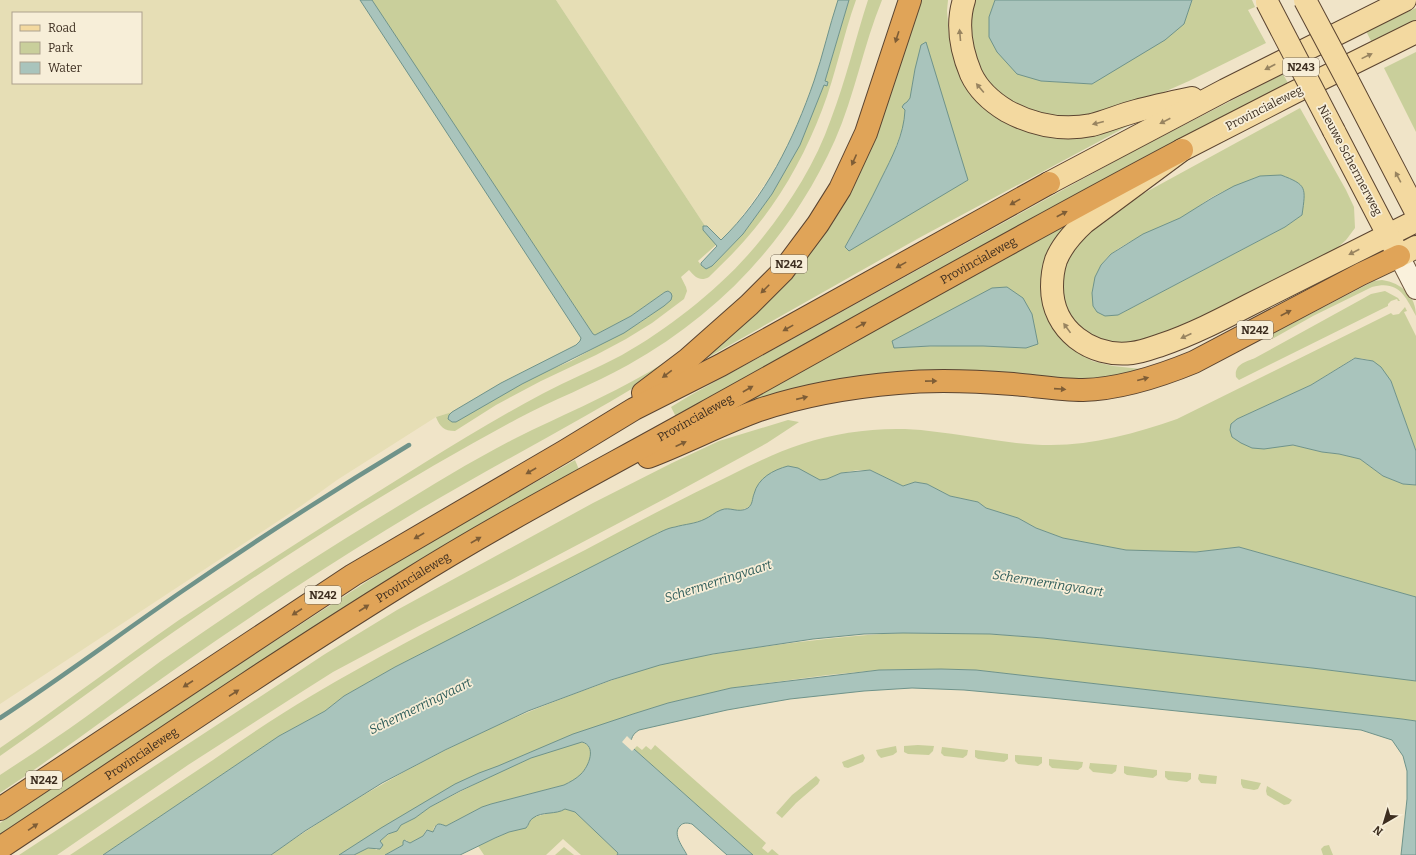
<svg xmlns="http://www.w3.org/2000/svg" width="1416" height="855" viewBox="0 0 1416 855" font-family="Bitter,serif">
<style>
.farmland{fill:#e6deb5;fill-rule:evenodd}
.green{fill:#c9cf9b;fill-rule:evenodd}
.water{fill:#a9c4bc;stroke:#6f938a}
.pier{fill:#f0e4c8}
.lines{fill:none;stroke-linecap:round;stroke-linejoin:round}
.stream{stroke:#6f938a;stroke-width:4.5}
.secondary-casing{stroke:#6f573f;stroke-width:22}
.primary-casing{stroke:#5b4430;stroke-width:24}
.highway-casing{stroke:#5b4430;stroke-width:24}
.secondary{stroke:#faf1dc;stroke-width:20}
.primary{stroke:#f3d9a0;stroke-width:22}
.highway{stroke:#e0a458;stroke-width:22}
.primary-bridge-casing{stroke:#5b4430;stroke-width:24;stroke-linecap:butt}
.primary-bridge{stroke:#f3d9a0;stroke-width:22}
.oneway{fill:#988460}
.oneway2{fill:#7e5d36}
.labels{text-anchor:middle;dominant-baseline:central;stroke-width:3.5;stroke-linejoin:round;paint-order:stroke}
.shield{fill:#f7eed8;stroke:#756857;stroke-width:1}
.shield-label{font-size:11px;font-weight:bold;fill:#3d2e20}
.street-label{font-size:12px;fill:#3d2e20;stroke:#f7eed8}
.water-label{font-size:13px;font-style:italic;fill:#2f5d5a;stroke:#f7eed8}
</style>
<rect width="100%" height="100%" fill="#f0e4c8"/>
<g class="farmland">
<path d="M0,0h360l221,338 -1,3 -4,4 -124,67 -16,5 -99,63 -36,26 -301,198zM13,13h128v70h-128z"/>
<polygon points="556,0 838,0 814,81 799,120 783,154 769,178 751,204 733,228 717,244"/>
</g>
<g class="green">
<path d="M372,0h184l161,244 -19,17 3,4 11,1 31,-32 29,-40 28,-49 24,-60h3l1,-3 -3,-1 24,-81h7c-13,36 -20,74 -34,110 -18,47 -43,92 -77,130 -11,13 -24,25 -36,37 -9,5 -14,0 -20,-7l-8,7 5,10 1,4 -3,8 -32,24 -26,16 -30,16 -55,26 -45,24 -41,26c-11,0 -15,-4 -19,-14l16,-5 -3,3 7,7 41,-25 48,-25 26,-11 70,-39 30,-22v-7l-3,-2 -3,1 -34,24 -36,19 -2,-1z"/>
<path d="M868,0h14c-19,46 -27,95 -47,140 -44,98 -114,173 -207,225 -36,20 -75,35 -111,54 -119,64 -234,137 -345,214 -58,40 -114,83 -172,123v-8c61,-42 119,-86 179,-128 81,-54 163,-106 245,-157 39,-24 78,-48 118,-69 26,-14 54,-25 80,-39 51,-29 105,-72 141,-118 28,-35 53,-75 68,-118 15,-39 24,-79 37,-119z"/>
<path d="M899,0h5c-13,35 -21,72 -33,107 -21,59 -52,114 -91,162 -53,64 -123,106 -193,146 -67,38 -135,74 -201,115 -70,43 -140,89 -208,137 -60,42 -118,86 -178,126v-18c29,-19 58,-38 87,-59 25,-18 49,-37 74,-55 71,-49 143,-98 216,-142 46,-28 92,-57 139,-81 44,-22 90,-41 133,-66 49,-28 95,-67 131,-111 40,-49 71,-106 90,-167 10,-31 17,-63 29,-94z"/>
<path d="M915,0h33l-1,11 2,24 6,21 67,69 117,-5 -222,119 -210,119 -2,-5 105,-110zM915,69l53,111 -123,67 24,-44 24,-48 11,-31 1,-14 5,-12z"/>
<polygon points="970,0 995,0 989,17 1041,81 1092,84 1183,24 1192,0 1252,0 1255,7 1248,10 1266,43 1189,81 1130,107 1074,121 1015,110 978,76 965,24"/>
<polygon points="1416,8 1416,22 1372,43 1366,31"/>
<polygon points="1416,52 1416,132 1384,68"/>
<polygon points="1283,74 1289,85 677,419 671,407 689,396 1128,154"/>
<path d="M1300,108l46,82 8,17 1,21 -9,12 -11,10 -171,89 -58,7 -33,-22 -12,-29 5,-38 12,-20 59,-40zM1260,176l42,39 -17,12 -167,88 -26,-22c3,-15 7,-29 19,-39 21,-16 45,-24 68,-35 12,-6 22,-15 33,-22 15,-8 31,-14 48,-21z"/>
<path d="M1075,218l-28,45 29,87 16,11 21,5 28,3 -19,5 -41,7 -170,-6 -204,50 66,-41zM1032,314l-6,34c-44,-3 -88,-3 -132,0z"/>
<path d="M1382,280c20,3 34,16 34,36 -11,-20 -17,-36 -44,-29l-59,29 -39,22 -4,1 -2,-3 106,-55z"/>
<path d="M1385,291l13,7 2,3h-2l-1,-2 -6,2 -3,3v2l-149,74 -3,-3c-2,-13 10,-15 19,-19l109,-60 7,-4z"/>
<path d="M1405,307l2,4 -3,1 12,24v115l-25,-70 -18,-20 -8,-2 -11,-1 -43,27 -74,34 43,27 13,-1 29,7 17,2 21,5 23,17 20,8 13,1v112l-177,-50 -43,5 -71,-2 -62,-12 -27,-10 -18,-10 -32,-10 -8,-6 -28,-6 -23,-12 -12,-2 -12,4 -33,-16h-12l-17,3 -14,6 -7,1 -9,-4 -57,17 -1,9 -4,5 -10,4 -18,-1 -16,10 -19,5 -12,2 -279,140 -51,29 -19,15 -46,25 -176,119h-33c48,-32 95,-63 143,-95 32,-22 64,-44 98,-64 89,-53 183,-99 276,-147 47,-25 94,-50 142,-73 24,-12 48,-24 73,-32 40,-13 86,-18 127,-13 41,4 81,14 122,14 43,0 85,-12 126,-26l214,-106 2,2 6,-1z"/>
<polygon points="788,420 799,422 767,443 670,496 509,581 421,625 333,672 303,691 188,765 57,855 19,855 325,654 397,610 593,503 672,463 719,441"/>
<polygon points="575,460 580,472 0,840 0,823 255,654 414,551"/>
<path d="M903,633l87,1 53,4 269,30 104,13v40l-14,-2 -426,-49 -35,-1 -62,1 -51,5 -97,13 -63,15 -35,11 -134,53 -154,88h-74c93,-65 191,-119 298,-159 30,-11 60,-23 91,-31 30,-8 62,-12 94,-17 50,-7 99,-13 149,-15z"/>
<path d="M577,742c20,-1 14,21 6,30 -5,6 -12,10 -19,13l-73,19 -9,3 -36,19 -6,-2 -6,3 -1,5 -7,-2 -3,6 -13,7 -4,-3 -3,1v4l-18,10h-31c8,-5 14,-9 23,-5l4,-10 20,-15 14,-7 15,-11 63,-32 38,-17z"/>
<polygon points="655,745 766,843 762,848 768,853 772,849 779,855 753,855 634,749 637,746 642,750 646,746 651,750"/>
<polygon points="918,745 934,746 933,751 929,755 908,754 904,752 904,746"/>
<polygon points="896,746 897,752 893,755 881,758 878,755 876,750"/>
<polygon points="942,747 968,750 967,755 963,758 944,756 941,753"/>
<polygon points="975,750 1008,754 1008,759 1004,762 978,759 975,757"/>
<polygon points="863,754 865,758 863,762 848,768 844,767 842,762"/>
<polygon points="1015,755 1042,757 1042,763 1038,766 1018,764 1015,761"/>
<polygon points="1049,759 1083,762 1082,767 1078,770 1052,768 1049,765"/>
<polygon points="1090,763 1117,765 1116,771 1112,774 1093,772 1089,768"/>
<polygon points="1124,766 1157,770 1157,775 1153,778 1127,775 1124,773"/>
<polygon points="1165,771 1191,773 1191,779 1187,782 1168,780 1165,777"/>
<polygon points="1199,774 1217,776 1216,784 1201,783 1198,779"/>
<polygon points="816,776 820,780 818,784 796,803 782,818 776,813 792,795"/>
<polygon points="1241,779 1261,783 1258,789 1254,790 1243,788 1241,784"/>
<polygon points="1267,786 1292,800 1289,804 1284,805 1267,795 1266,791"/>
<polygon points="565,809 575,812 618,853 617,855 581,855 563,839 546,855 484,855 478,846 509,832 527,827 531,819 534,817"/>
<polygon points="1329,845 1333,855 1323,855 1321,849 1324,846"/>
<polygon points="564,847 574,855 555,855"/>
</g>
<g class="water">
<polygon points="360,0 372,0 593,334 595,335 631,316 665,292 668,291 671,293 672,296 671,300 664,306 624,333 522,384 456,422 452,422 448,419 449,415 452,412 501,383 576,345 580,341 581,338"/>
<path d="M838,0h11l-24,81 3,1 -1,4 -3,-1 -24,60 -28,49 -29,40 -31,32 -6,3 -5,-4v-2l16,-17 -14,-16v-4h4l14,14c44,-42 73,-101 93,-159 9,-26 15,-54 24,-81z"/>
<polygon points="995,0 1192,0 1184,24 1165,40 1092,84 1041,81 1017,74 997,52 989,37 989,17"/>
<path d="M926,42l42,138 -119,71 -4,-4c13,-23 25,-45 36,-68 11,-22 23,-44 24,-69l-3,-3 2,-3 3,-2 3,-4 5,-29 6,-24z"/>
<path d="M1281,175c26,10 25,12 21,40l-17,12 -167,88 -13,1 -8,-4 -4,-6 -1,-13 3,-16 6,-12 10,-11 32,-20 37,-16 32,-20 22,-12 26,-10z"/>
<polygon points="1007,287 1023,298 1032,314 1038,344 1026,348 983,346 930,346 894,348 892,341 992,288"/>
<polygon points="1355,358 1373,361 1381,367 1391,381 1416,451 1416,485 1403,484 1383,476 1360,459 1339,454 1322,452 1293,445 1264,449 1252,448 1241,443 1232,437 1230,430 1231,424 1237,419 1311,385"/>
<path d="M788,466l10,2 22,12 7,-1 14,-6 29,-3 33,16 12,-4 12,2 23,12 28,6 8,6 32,10 18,10 27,10 63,12 70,2 43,-5 177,50v84l-104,-13 -269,-30 -53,-4 -87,-1 -39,1 -51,5 -100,15 -53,11 -49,15 -83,31 -83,39 -63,33 -77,48 -34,24h-168l176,-119 46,-25 19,-15 51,-29 257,-131c7,-3 15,-8 23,-9 10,-3 20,-3 30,-8 5,-2 10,-7 16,-9 9,-4 17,4 27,-2 5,-4 4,-9 6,-14 4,-16 19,-24 34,-28z"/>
<path d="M941,669l35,1 426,49 14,2v134h-15l6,-56v-28l-4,-15 -11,-16 -31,-10 -310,-32 -87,-8 -52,-2 -48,3 -74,8 -63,11 -88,20c-8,5 -10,12 -5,19l119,106h-26l-35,-31c-4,-1 -9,-2 -12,2 -8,8 3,21 7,29h-70l1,-2 -43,-41 -10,-3c-9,6 -23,2 -32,9 -4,2 -4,7 -7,10l-17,4 -14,6 -35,17h-75l18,-10v-3l1,-2 6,3 13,-7 4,-6 6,2c4,-8 3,-10 13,-6l36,-19 9,-3 73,-19c6,-3 12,-6 17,-11 8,-8 16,-28 1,-32l-51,16 -71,33 -30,16 -15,11 -14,7 -4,6 -9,3 -8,7 3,4 -3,4 -12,-1 -14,7h-15l42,-27 74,-44 24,-11 19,-7 75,-32 60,-20 35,-11 63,-15 148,-18z"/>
</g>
<polygon class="pier" points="627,736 631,740 635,737 633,742 635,748 632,751 622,742"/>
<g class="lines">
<path class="stream" d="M0,718c61,-40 120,-84 181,-126 74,-51 150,-100 228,-147"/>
<defs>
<polyline id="secondary" points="1399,256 1416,289"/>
<g id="primary">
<path d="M964,0c-8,25 -3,50 7,74 7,15 21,28 36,37 26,14 55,20 85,14 15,-4 29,-10 44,-14 18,-5 37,-9 56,-13"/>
<path d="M1416,32l-123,61 -111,57 -97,72c-12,11 -23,23 -29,38 -3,9 -4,18 -4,27 0,43 39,71 80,66 10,-1 20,-5 29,-8 30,-10 59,-25 88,-40 56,-28 111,-56 167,-84"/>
<polyline points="1348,81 1416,212"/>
<polyline points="1334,131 1399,256 1416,247"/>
<polyline points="1049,183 1225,90 1405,0"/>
</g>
<g id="highway">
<polyline points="643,393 688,359 749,305 783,271 818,224 840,189 866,133 910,0"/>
<path d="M648,457c37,-14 73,-33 111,-47 45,-15 92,-23 139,-27 39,-4 77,-2 115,1 23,2 46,6 70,6 37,-1 77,-14 111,-28l167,-88 38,-18"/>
<polyline points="0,809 353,575 565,451 634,409 721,365 1049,183"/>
<path id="s1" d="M0,848c134,-89 267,-180 404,-265 97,-61 200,-114 300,-170 159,-88 317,-178 478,-263"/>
</g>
</defs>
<use href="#secondary" class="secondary-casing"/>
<use href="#primary" class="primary-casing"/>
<use href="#highway" class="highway-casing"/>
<use href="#secondary" class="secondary"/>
<use href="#primary" class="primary"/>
<use href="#highway" class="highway"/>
<defs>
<g id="primary-bridge">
<polyline points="1305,0 1348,81"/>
<polyline points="1267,2 1334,131"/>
</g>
</defs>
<use href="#primary-bridge" class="primary-bridge-casing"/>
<use href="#primary-bridge" class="primary-bridge"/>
</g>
<defs><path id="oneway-solid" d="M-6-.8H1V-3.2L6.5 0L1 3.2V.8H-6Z"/></defs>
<g class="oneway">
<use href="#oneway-solid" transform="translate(960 35) rotate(-95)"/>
<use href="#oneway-solid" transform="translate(1367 56) rotate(-26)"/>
<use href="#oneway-solid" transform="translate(1270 67) rotate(153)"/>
<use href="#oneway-solid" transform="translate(980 88) rotate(-130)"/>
<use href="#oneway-solid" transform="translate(1165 121) rotate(153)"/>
<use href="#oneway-solid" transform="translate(1098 123) rotate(166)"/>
<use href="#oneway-solid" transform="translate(1398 177) rotate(-118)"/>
<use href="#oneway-solid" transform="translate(1354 252) rotate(153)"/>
<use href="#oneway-solid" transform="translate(1067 328) rotate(-126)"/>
<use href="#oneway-solid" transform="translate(1186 336) rotate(155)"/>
</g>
<g class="oneway2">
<use href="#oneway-solid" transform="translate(897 37) rotate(108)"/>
<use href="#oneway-solid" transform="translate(854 160) rotate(114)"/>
<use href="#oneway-solid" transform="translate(1015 202) rotate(151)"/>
<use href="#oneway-solid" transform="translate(1062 214) rotate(-28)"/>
<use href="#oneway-solid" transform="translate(901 265) rotate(151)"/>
<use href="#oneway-solid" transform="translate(765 289) rotate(135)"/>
<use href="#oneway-solid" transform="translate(1286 313) rotate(-28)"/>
<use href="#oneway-solid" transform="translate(861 325) rotate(-29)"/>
<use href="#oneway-solid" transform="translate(788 328) rotate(151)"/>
<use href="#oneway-solid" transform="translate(667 374) rotate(143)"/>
<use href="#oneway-solid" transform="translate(1143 379) rotate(-15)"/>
<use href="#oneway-solid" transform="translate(931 381) rotate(-1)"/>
<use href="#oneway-solid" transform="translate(748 389) rotate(-30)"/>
<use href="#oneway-solid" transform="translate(1060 389) rotate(4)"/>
<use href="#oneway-solid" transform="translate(802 398) rotate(-13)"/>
<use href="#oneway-solid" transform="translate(681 444) rotate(-25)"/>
<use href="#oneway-solid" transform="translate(531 471) rotate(150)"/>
<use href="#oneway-solid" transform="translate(419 536) rotate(150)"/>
<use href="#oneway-solid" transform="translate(476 540) rotate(-30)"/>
<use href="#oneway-solid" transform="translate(364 608) rotate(-33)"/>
<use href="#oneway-solid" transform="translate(297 612) rotate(147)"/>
<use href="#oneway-solid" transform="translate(188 684) rotate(147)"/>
<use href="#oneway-solid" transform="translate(234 693) rotate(-33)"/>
<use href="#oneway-solid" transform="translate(33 827) rotate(-34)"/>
</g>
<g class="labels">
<g class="shield">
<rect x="1283" y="58" width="36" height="18" rx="3"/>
<rect x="771" y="255" width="36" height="18" rx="3"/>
<rect x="1237" y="321" width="36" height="18" rx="3"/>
<rect x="305" y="586" width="36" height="18" rx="3"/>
<rect x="26" y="771" width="36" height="18" rx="3"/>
</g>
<g class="shield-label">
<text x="1301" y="67">N243</text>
<text x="789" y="264">N242</text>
<text x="1255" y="330">N242</text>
<text x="323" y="595">N242</text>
<text x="44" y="780">N242</text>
</g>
<g class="street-label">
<text transform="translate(1264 108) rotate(-27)">Provincialeweg</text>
<text transform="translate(1350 160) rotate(62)">Nieuwe Schermerweg</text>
<text stroke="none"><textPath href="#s1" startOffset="1142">Provincialeweg</textPath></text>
<text stroke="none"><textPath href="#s1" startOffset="818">Provincialeweg</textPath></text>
<text stroke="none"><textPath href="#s1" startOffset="494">Provincialeweg</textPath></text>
<text stroke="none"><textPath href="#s1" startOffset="170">Provincialeweg</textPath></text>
</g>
<g class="water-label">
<text transform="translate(718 581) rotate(-18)">Schermerringvaart</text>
<text transform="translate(1048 583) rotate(9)">Schermerringvaart</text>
<text transform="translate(420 706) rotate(-26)">Schermerringvaart</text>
</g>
</g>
<rect x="12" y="12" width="130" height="72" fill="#f7eed8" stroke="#ada18e"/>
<rect x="20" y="25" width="20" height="6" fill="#f3d9a0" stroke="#ada18e"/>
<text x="48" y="32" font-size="12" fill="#3d2e20">Road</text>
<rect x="20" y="42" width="20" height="12" fill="#c9cf9b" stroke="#ada18e"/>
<text x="48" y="52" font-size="12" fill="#3d2e20">Park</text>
<rect x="20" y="62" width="20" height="12" fill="#a9c4bc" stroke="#ada18e"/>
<text x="48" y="72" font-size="12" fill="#3d2e20">Water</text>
<g transform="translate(1384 823) rotate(218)" stroke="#f7eed8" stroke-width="3" paint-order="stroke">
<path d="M0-3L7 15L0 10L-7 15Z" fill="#3d2e20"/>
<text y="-6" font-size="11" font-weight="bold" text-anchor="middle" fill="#3d2e20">N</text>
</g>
</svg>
